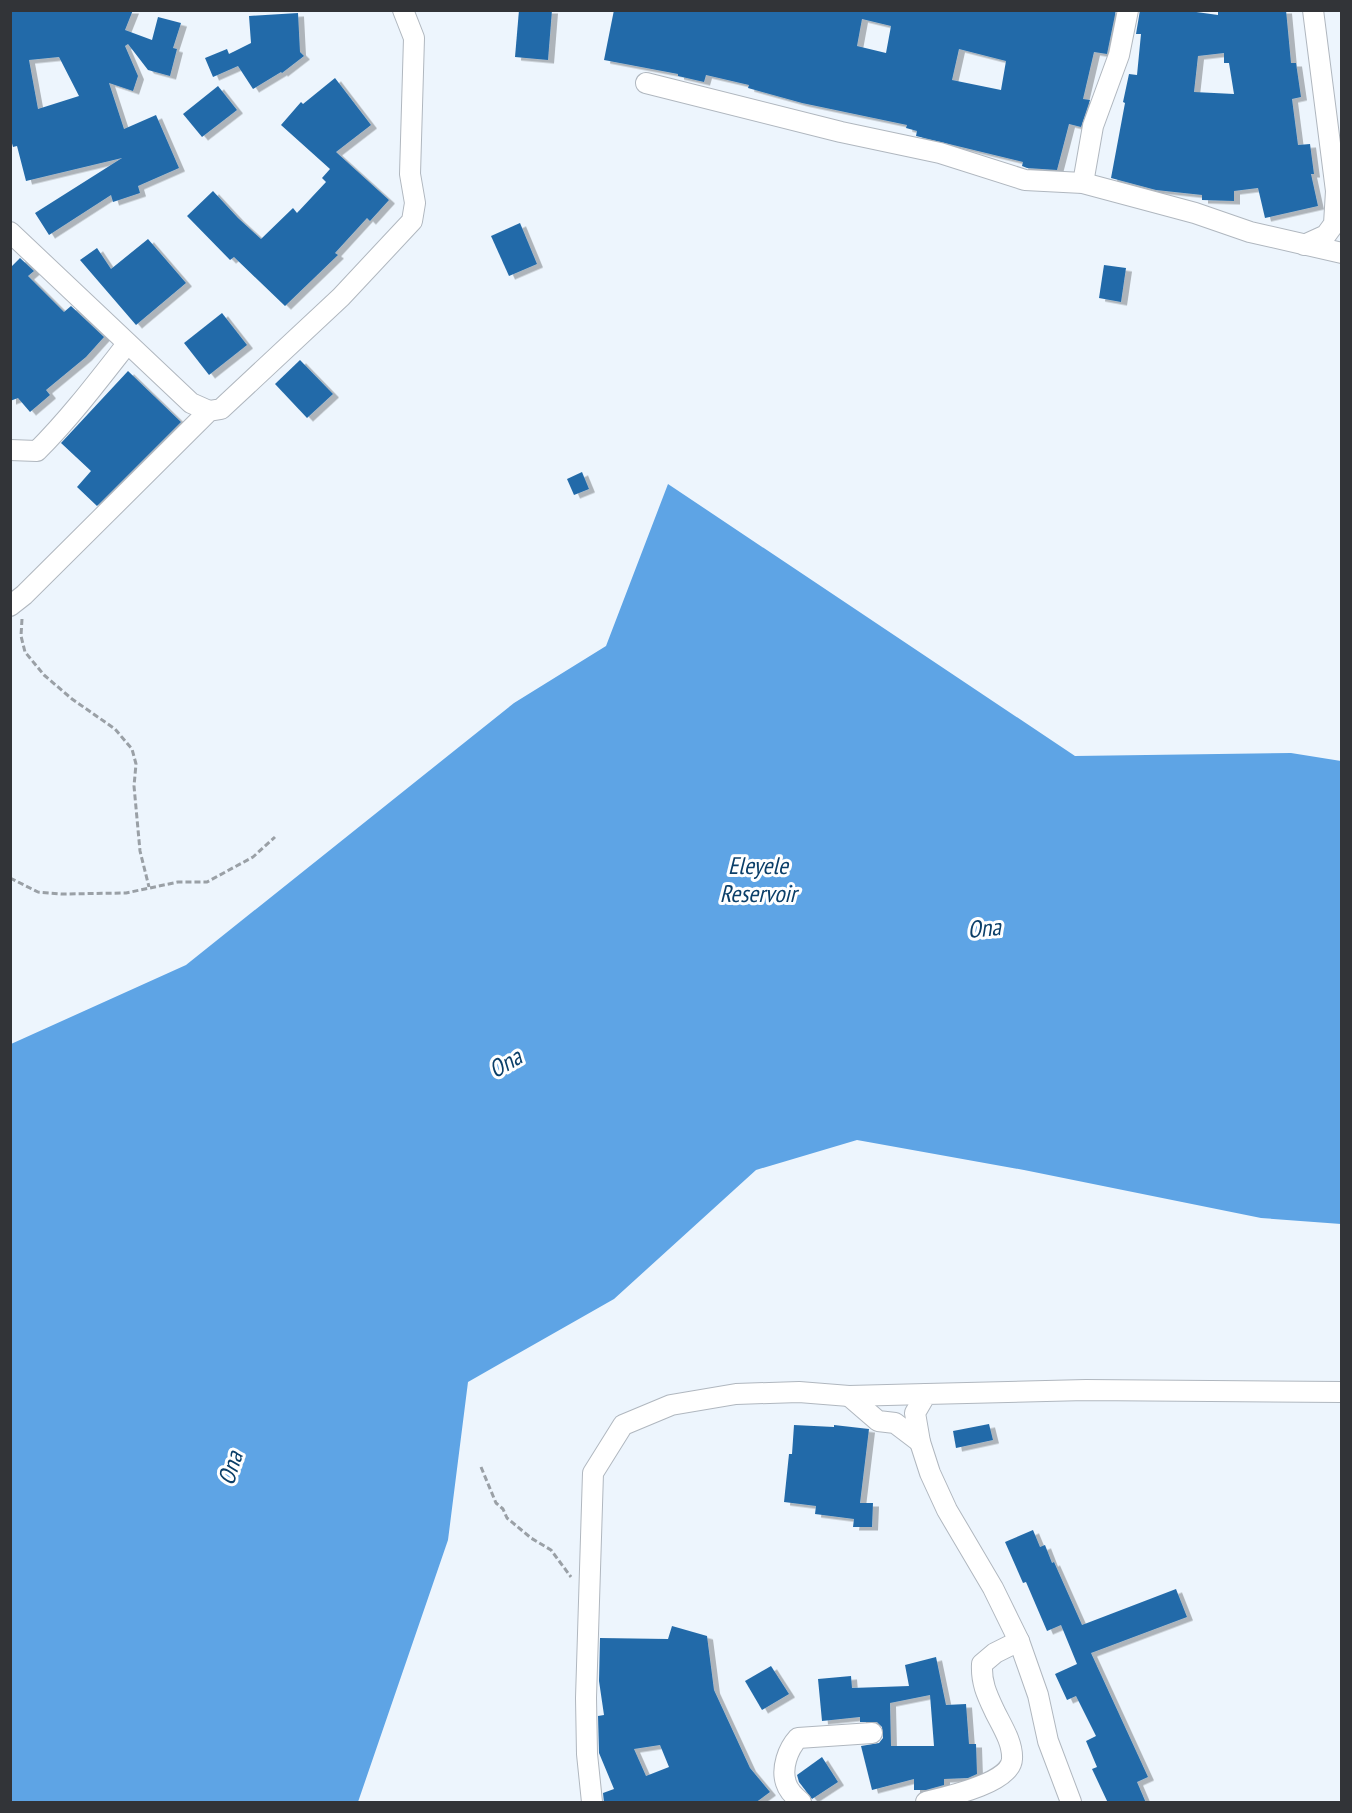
<svg xmlns="http://www.w3.org/2000/svg" width="1352" height="1813" viewBox="0 0 1352 1813" font-family="'PT Sans Narrow',sans-serif">
<style>
.water{fill:#5ea4e5}
.building{fill:#246ba9;fill-rule:evenodd;filter:url(#shadow)}
.lines{fill:none;stroke-linecap:round;stroke-linejoin:round}
.street-casing{stroke:#b0b7bf;stroke-width:22}
.path{stroke:#9aa0a6;stroke-width:3;stroke-dasharray:6 3;stroke-linecap:butt}
.street{stroke:#fff;stroke-width:20}
.labels{text-anchor:middle;dominant-baseline:central;stroke-width:6;stroke-linejoin:round;paint-order:stroke}
.water-label{font-size:24px;font-style:italic;fill:#0b3f69;stroke:#fff}
</style>
<defs>
<filter id="shadow"><feDropShadow dx="6" dy="3.5" stdDeviation="0" flood-color="#0004"/></filter>
</defs>
<rect width="100%" height="100%" fill="#edf5fd"/>
<polygon class="water" points="668,484 1075,756 1291,753 1341,761 1341,1224 1261,1218 1024,1170 857,1140 756,1170 614,1299 468,1382 448,1540 358,1802 11,1802 11,1044 186,965 514,703 606,646"/>
<g class="building">
<path d="M10,10h123l-8,20 27,10 6,-23 23,6 -8,25 4,1 -7,27 -22,-6 -20,-26 -3,2 13,30 -5,15 -24,-8 15,46 32,-14 23,53 -41,18 2,7 -27,9 -2,-7 -62,40 -14,-22 87,-55 -96,23 -9,-35 -4,1 -3,-11zM59,57l20,39 -41,13 -9,-49z"/>
<polygon points="519,10 552,10 548,60 515,57"/>
<path d="M614,10h502l-9,44 -13,-2 -11,47 7,1 -9,27 -12,-3 -12,46 -30,-2 -5,-2 1,-4 -107,-26 1,-5 -11,-3 1,-3 -105,-22 -54,-15 1,-3 -43,-10 -2,7 -26,-6v-2l-74,-14zM862,19l29,7 -5,27 -29,-7zM959,49l47,12 -5,29 -49,-10z"/>
<path d="M1140,10h42l36,5v-5h68l5,53h5l5,34 -9,2 6,46 12,-1 4,30h-3l7,32 -53,12 -7,-30 -24,3v10l-32,-1v-5l-46,-5 -45,-12 14,-75 -2,-1 6,-28 8,1 4,-41h-5zM1224,53v10h5l5,31 -40,-2 4,-36z"/>
<polygon points="298,13 300,52 304,56 282,73 281,72 253,89 238,66 213,77 205,58 227,49 229,54 251,43 249,16"/>
<polygon points="335,78 371,125 336,152 389,200 370,221 367,218 335,253 338,255 285,306 234,257 230,260 187,216 213,191 238,218 261,239 293,208 297,213 326,182 322,178 330,169 281,125 301,102 303,104"/>
<polygon points="218,86 237,110 202,137 183,114"/>
<polygon points="520,223 537,264 509,276 491,236"/>
<polygon points="148,239 186,283 136,325 80,260 97,248 111,269"/>
<polygon points="20,258 34,271 28,276 64,312 71,306 104,337 86,357 46,390 50,395 30,412 18,398 10,401 10,268"/>
<polygon points="1104,265 1126,268 1121,302 1099,298"/>
<polygon points="222,313 247,345 209,375 184,343"/>
<polygon points="300,360 333,394 307,418 275,384"/>
<polygon points="128,371 181,422 97,506 77,487 91,471 61,443"/>
<polygon points="582,472 589,489 574,495 567,479"/>
<polygon points="989,1424 993,1440 956,1448 953,1431"/>
<polygon points="794,1425 834,1427 834,1425 869,1429 860,1503 873,1503 872,1527 853,1527 854,1519 815,1514 816,1506 784,1502 789,1454 792,1454"/>
<polygon points="1033,1530 1040,1547 1045,1545 1052,1563 1054,1562 1082,1625 1176,1589 1187,1617 1091,1653 1148,1777 1137,1782 1146,1803 1108,1803 1092,1769 1097,1767 1086,1741 1096,1736 1076,1696 1067,1700 1055,1674 1077,1664 1061,1625 1047,1631 1026,1582 1023,1583 1005,1542"/>
<path d="M672,1626l35,10 7,54 36,78 20,24 -15,11h-151l-1,-10 11,-4 -15,-36 -1,-37 6,-1 -5,-34 1,-43 68,1zM660,1745l9,22 -23,9 -12,-27z"/>
<path d="M936,1657l10,48 20,-1 3,40h7l1,30 -9,4 -24,1v6l-18,5h-12v-11l-42,11 -11,-44 18,-3 4,-5 -1,-11 -5,-5h-17v-5l-38,4 -4,-42 33,-3 1,12 57,-2 -4,-21zM930,1695l4,51h-43l-1,-43z"/>
<polygon points="771,1666 789,1694 762,1710 745,1681"/>
<polygon points="822,1757 838,1782 812,1799 799,1782 797,1775"/>
</g>
<g class="lines">
<defs>
<g id="street">
<polyline points="646,83 841,132 940,153 1025,180 1083,183 1195,213 1250,232 1342,253"/>
<polyline points="1083,183 1093,126 1119,55 1128,10"/>
<polyline points="10,232 191,403 209,411"/>
<polyline points="1304,245 1326,235 1334,224 1336,191 1313,10"/>
<path d="M10,450l27,1c33,-33 61,-70 90,-107"/>
<polyline points="10,606 24,595 209,411 221,409 341,297 412,221 415,203 410,174 414,38 403,10"/>
<polyline points="849,1396 878,1421 895,1423 920,1442"/>
<polyline points="592,1802 587,1754 586,1698 593,1473 623,1425 671,1405 736,1394 799,1392 849,1396 926,1394"/>
<path d="M801,1802c-5,-4 -13,-12 -15,-19 -5,-15 2,-34 12,-45l74,-5"/>
<path d="M926,1802c20,-5 85,-19 86,-43 1,-16 -10,-33 -17,-47 -8,-17 -14,-29 -13,-48l13,-11 24,-12"/>
<polyline points="1071,1802 1048,1741 1038,1695 1019,1641 993,1588 947,1510 930,1473 920,1442 915,1413 926,1394 1086,1390 1342,1392"/>
</g>
</defs>
<use href="#street" class="street-casing"/>
<g class="path">
<polyline points="22,619 21,636 25,652 44,675 72,699 115,729 132,749 136,764 134,786 140,851 149,887"/>
<polyline points="10,878 38,892 62,894 126,893 178,882 207,882 253,857 275,837"/>
<polyline points="481,1467 496,1503 503,1509 507,1518 531,1538 551,1550 571,1577"/>
</g>
<use href="#street" class="street"/>
</g>
<g class="labels">
<g class="water-label">
<text x="758" y="865">Eleyele<tspan x="758" dy="28">Reservoir</tspan></text>
<text transform="translate(984 928) rotate(-5)">Ona</text>
<text transform="translate(505 1063) rotate(-31)">Ona</text>
<text transform="translate(230 1468) rotate(-73)">Ona</text>
</g>
</g>
<rect width="1352" height="1813" fill="none" stroke="#323438" stroke-width="24"/>
</svg>
